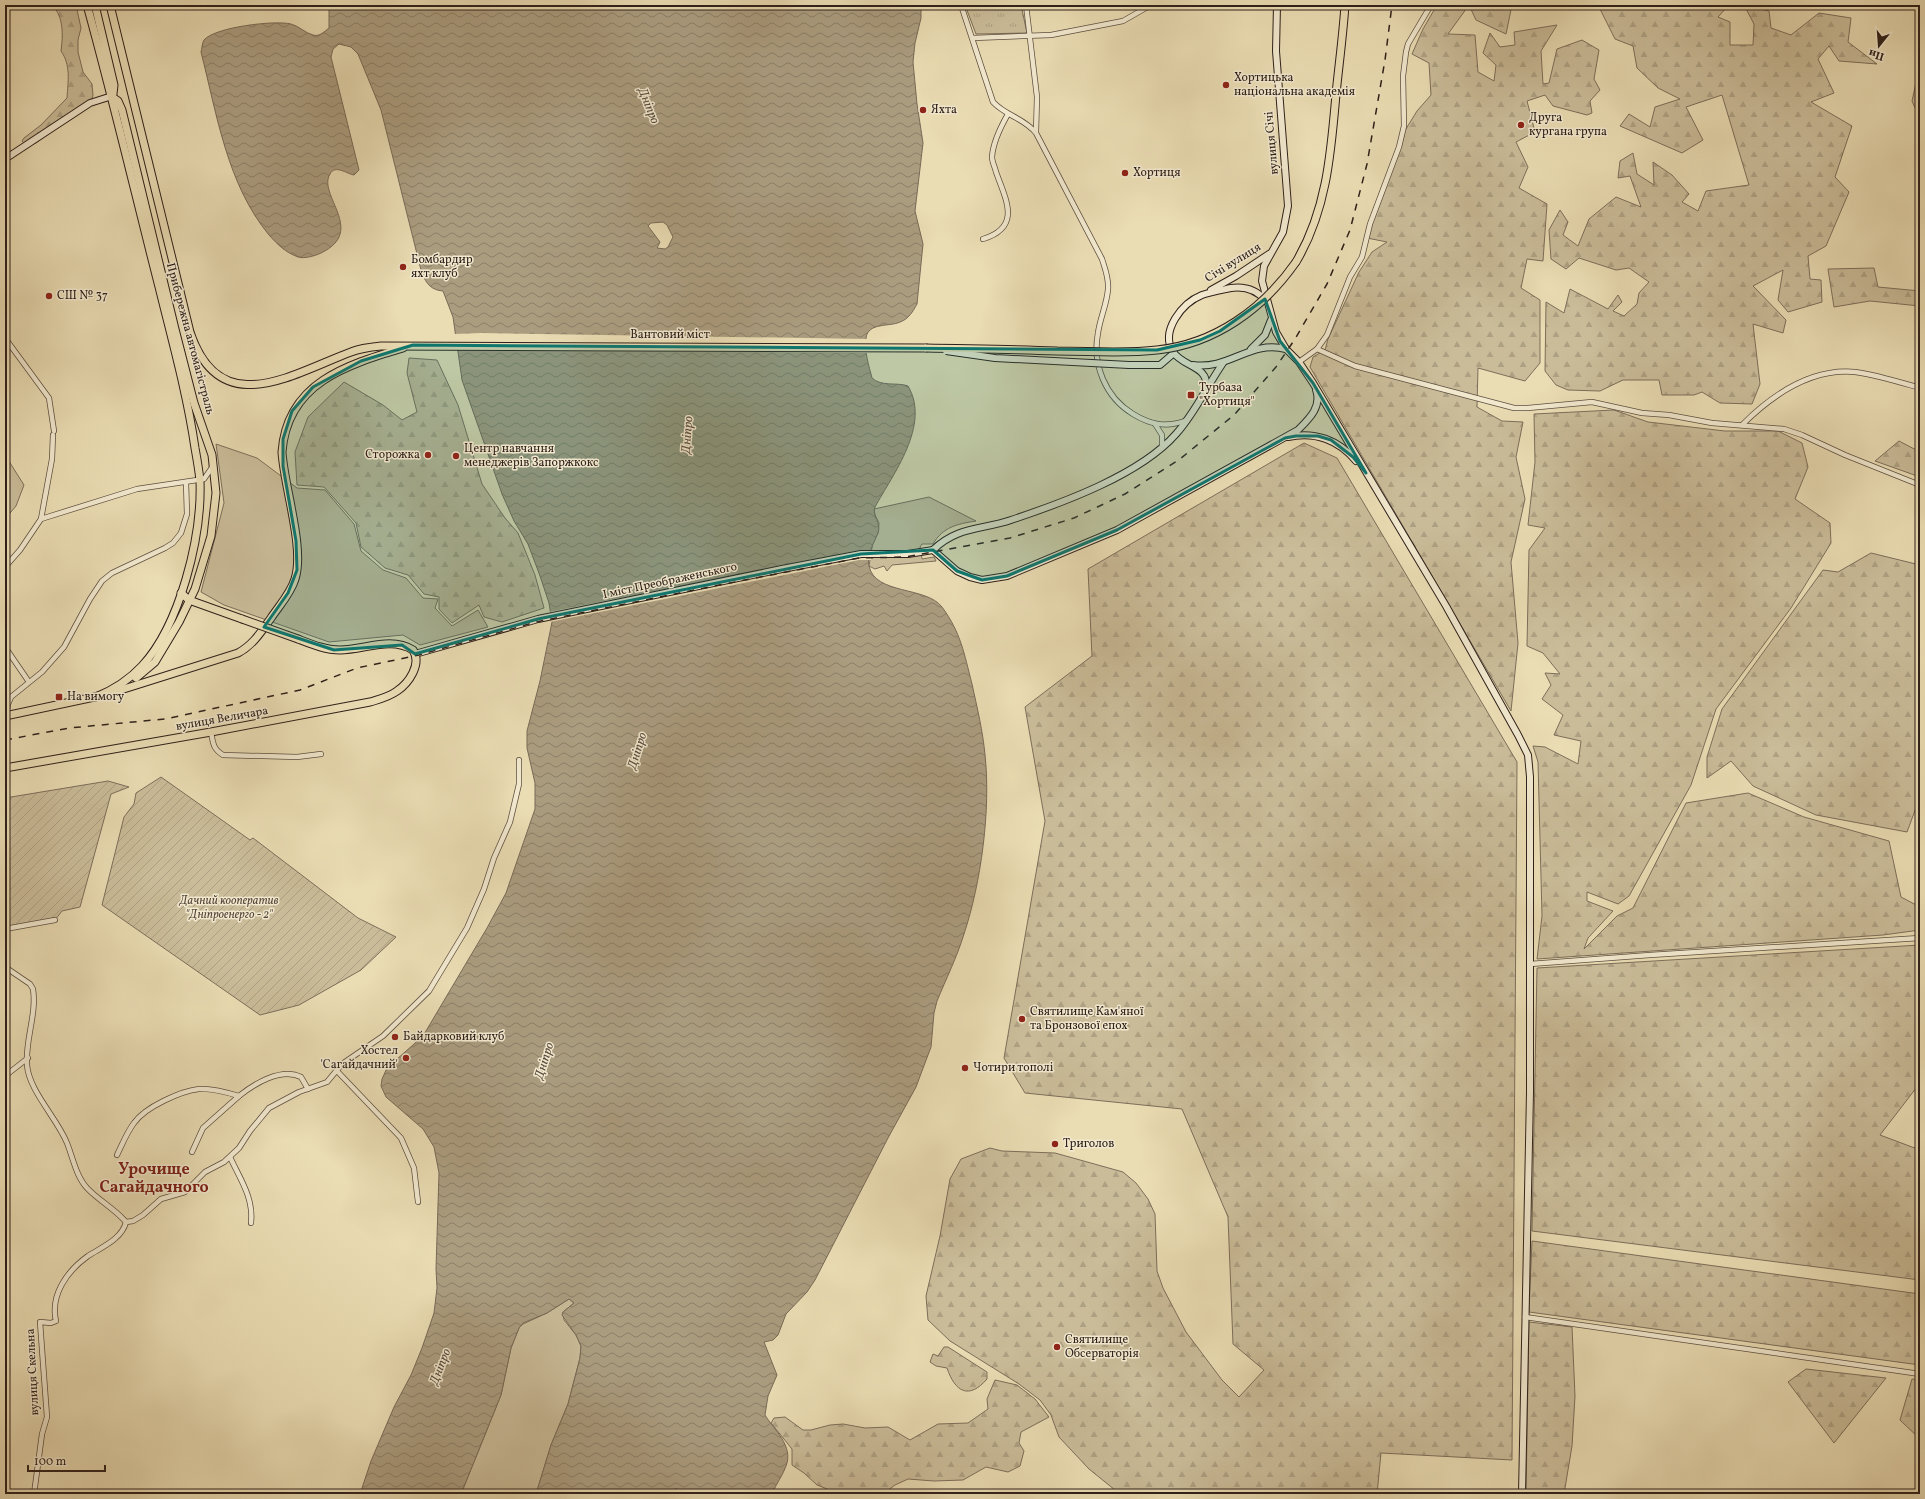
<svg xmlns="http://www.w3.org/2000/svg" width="1925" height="1499" viewBox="0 0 1925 1499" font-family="Vollkorn,serif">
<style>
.grass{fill:#cabc99;stroke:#7c6e5a}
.forest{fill:url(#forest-firs);stroke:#7c6e5a}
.park{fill:url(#park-tufts);stroke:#7c6e5a}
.garden{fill:url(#garden-furrows);stroke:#7c6e5a}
.water{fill:url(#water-waves);stroke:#786a57;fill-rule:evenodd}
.pier{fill:#eadcb3}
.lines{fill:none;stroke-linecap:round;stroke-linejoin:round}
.street-casing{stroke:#5d4f40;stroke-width:6}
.secondary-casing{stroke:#2e201a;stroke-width:8}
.primary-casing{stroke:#2e201a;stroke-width:9}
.street{stroke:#f1e8ce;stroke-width:4.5}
.secondary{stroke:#f1e8ce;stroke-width:6}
.primary{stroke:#eadcb3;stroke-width:7}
.rail{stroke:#2e201a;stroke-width:1.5;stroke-dasharray:7 7;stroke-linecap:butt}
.secondary-bridge-casing{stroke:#2e201a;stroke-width:8;stroke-linecap:butt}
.primary-bridge-casing{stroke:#2e201a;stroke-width:9;stroke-linecap:butt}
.secondary-bridge{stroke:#f1e8ce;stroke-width:6}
.primary-bridge{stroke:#eadcb3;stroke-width:7}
.marked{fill:#0f766e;fill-opacity:0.2;stroke:#0f766e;stroke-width:3;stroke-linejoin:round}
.poi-dot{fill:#8f2418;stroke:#f1e8ce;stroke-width:1.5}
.labels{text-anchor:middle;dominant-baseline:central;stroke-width:3;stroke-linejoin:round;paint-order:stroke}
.poi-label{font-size:12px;fill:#2e201a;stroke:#f1e8ce;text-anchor:start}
.street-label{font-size:12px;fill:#2e201a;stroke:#f1e8ce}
.park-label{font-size:12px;font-style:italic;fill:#55473a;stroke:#f1e8ce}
.water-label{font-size:13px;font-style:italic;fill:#594b3d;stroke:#f1e8ce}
.district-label{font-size:16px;font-weight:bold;fill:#7a1f14;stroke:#f1e8ce}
</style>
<defs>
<pattern id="forest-firs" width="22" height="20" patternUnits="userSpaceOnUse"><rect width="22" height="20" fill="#cabc99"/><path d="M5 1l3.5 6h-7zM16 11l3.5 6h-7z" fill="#aea183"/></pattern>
<pattern id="park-tufts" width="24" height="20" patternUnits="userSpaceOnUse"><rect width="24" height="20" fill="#cabc99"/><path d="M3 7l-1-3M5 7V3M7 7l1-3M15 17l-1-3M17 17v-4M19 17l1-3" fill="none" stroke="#aea183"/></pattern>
<pattern id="garden-furrows" width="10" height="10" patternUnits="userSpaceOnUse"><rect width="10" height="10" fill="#cabc99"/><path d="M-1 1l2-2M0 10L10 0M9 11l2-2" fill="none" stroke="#aea183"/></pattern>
<pattern id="water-waves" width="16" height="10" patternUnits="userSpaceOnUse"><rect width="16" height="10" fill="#aa9c7f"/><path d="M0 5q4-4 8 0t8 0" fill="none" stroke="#8b7f67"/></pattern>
</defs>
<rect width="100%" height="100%" fill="#eadcb3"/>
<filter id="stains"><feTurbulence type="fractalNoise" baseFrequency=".005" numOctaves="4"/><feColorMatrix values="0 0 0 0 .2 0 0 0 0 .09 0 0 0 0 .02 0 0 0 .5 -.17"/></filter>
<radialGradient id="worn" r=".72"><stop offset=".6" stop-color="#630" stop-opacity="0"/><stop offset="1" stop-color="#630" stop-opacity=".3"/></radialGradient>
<g class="grass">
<polygon points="216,444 257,458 297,488 325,490 354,524 361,551 383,570 406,578 423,598 438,599 435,608 452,626 478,610 488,627 420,645 403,635 329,642 224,605 201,592 224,503"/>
<polygon points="5,455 24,485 16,506 5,519"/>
<path d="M929,497l47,24c-19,3 -33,6 -43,23h-11l-2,3 2,12 12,-2 2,4 -44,4 -5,6 -3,-5 -9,3 -6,-3 4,-25 5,-8 1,-10 -4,-8 -1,-6z"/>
<polygon points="569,1299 574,1303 563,1312 564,1320 576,1335 581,1346 580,1358 568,1404 551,1445 536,1494 461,1494 501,1395 511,1348 519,1328 523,1324 547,1313"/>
</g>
<g class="forest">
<path d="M52,5h24l5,23 -3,12v12l5,20 9,12 1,12 -3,6 -54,41c-5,2 -10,3 -14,-2l2,-3 17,-13 26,-27c1,-17 4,-33 -6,-47 2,-16 3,-34 -9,-46z"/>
<polygon points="1437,5 1512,5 1506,34 1476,20 1469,5 1448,34 1475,35 1478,72 1494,81 1496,65 1483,53 1490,33 1500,47 1515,45 1514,32 1557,25 1541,51 1543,84 1549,83 1557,49 1582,40 1599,50 1594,79 1600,90 1590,101 1592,113 1587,115 1553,106 1545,95 1527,101 1535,132 1516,142 1528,167 1519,188 1547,204 1543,261 1527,259 1521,288 1540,300 1540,363 1525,381 1478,368 1477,407 1502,421 1523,422 1516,457 1525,499 1511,562 1518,643 1511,711 1310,367 1313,357 1325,350 1328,339 1359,272 1372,252 1387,242 1367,238 1401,137 1417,111 1431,95 1429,63 1412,54 1423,29"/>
<polygon points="1598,5 1726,5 1727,7 1718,17 1730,22 1730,45 1753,45 1754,24 1744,5 1769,11 1771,28 1791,35 1819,13 1851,18 1848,42 1877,64 1839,61 1829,46 1818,59 1834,93 1811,102 1852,126 1835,177 1849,192 1826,246 1808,256 1810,279 1821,280 1822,302 1788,312 1778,300 1783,270 1753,286 1786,320 1783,333 1753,324 1760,384 1752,404 1720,403 1702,392 1694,395 1662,395 1659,380 1623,380 1600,391 1568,390 1556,385 1545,371 1546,302 1564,313 1570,289 1608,309 1618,295 1622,302 1613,311 1624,316 1637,304 1639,293 1649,282 1629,268 1616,270 1579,258 1566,269 1551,259 1549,230 1560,210 1568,222 1563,235 1578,246 1589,219 1616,197 1641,207 1630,176 1618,178 1620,161 1633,153 1637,174 1654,185 1653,162 1672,175 1689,194 1682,202 1698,211 1706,191 1749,185 1722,95 1686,107 1703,140 1682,153 1620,126 1629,114 1650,127 1655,107 1680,99 1658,88 1637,68 1633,46 1615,39"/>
<polygon points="1920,64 1920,119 1912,101"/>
<polygon points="1874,268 1878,287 1920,291 1920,306 1870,301 1834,307 1828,269"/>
<polygon points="409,358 437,360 458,405 482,484 505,518 518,533 535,575 544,608 502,622 484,617 479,605 452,623 439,609 439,597 424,594 408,575 385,568 361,547 356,523 324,487 297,485 295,452 308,417 344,382 383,405 402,420 417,412 407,373"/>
<polygon points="1614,410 1648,422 1725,431 1778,431 1802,443 1808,467 1795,499 1830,523 1831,543 1791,608 1716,709 1691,785 1629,896 1618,904 1587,892 1587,901 1613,911 1588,938 1584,949 1617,916 1633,908 1686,803 1748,793 1804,817 1889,841 1901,897 1920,907 1920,930 1883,935 1537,959 1542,916 1538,762 1533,746 1545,747 1578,764 1581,741 1554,735 1563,715 1542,699 1551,685 1545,673 1560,674 1543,653 1527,646 1529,550 1545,528 1528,525 1535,462 1534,414"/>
<polygon points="1899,441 1920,452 1920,477 1875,461"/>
<polygon points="1304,443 1337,458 1517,762 1512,1460 1381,1453 1377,1494 1120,1494 1089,1469 1059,1437 1051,1415 1040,1400 1019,1384 950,1341 928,1320 926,1296 940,1236 950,1179 961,1159 990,1148 1002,1151 1055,1153 1123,1172 1136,1183 1148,1199 1155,1214 1157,1271 1163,1288 1186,1332 1222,1380 1239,1397 1264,1370 1233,1344 1228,1217 1182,1109 1025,1093 1004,1058 1045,821 1025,707 1092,656 1088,569"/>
<polygon points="1871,553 1920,565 1920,797 1907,832 1816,815 1753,786 1731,761 1707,778 1707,757 1722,709 1823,570 1838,572"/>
<polygon points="1920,945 1920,1083 1880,1135 1920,1150 1920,1280 1532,1231 1537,968"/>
<polygon points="1532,1241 1920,1294 1920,1365 1529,1312"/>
<polygon points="1529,1322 1572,1327 1575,1396 1572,1446 1564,1494 1526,1494"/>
<path d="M944,1347h4l39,25v7c-18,21 -32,13 -40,-11l-11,-2 -6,-4 3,-8 5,2z"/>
<polygon points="1806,1369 1886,1378 1834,1443 1788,1382"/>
<polygon points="1912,1379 1920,1380 1920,1439 1900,1420"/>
<polygon points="995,1380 1017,1385 1035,1399 1049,1417 1021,1432 1019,1443 1024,1451 1020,1466 1008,1472 986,1467 963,1480 934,1481 908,1479 895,1485 883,1494 840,1494 817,1485 804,1473 792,1465 792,1449 771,1423 774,1418 785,1417 803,1430 811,1430 830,1425 843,1424 865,1428 888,1427 910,1440 938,1424 968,1423 988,1409 987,1399"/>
</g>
<polygon class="park" points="965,5 1021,5 1027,33 976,34"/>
<g class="garden">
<polygon points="161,777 250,840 253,838 358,918 396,937 361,970 299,1005 260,1015 102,905 124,817 134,804 136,793"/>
<polygon points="108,781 129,787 111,794 80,907 62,911 55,920 5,930 5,798"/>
</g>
<path class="water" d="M329,5h592v13l-6,25 -2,19 4,42 6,39 -8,68 8,33 -6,60c-4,7 -8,15 -17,18 -10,5 -32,0 -34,16 -2,13 3,28 6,40 9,9 26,4 36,8 23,39 -15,88 -33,121 -4,8 7,16 3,26 -4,10 -12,23 -9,33 6,29 57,20 73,41 19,26 22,46 30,77 5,23 11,48 13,71 6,54 -4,128 -21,179 -7,23 -18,45 -27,67l-3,12 -3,34 -15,40 -28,51 -73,142 -8,12 -21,22 -8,21 -5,5 -9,2 13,33 -9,21 -3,19c9,15 29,31 21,51 -3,9 -10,18 -14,28h-90l-6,-6 -2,6h-138l15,-49 17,-41 12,-46 1,-12 -5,-11 -14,-20 1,-3 11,-9 -5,-4 -22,14 -24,10 -4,5 -8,20 -10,47 -40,99h-101l11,-33 23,-54 17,-32 11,-27 12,-35 3,-25 -1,-19 3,-96 -5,-26 -11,-18 -37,-32 -5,-11 1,-7 5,-11 36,-32 64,-108 19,-35 29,-84v-26l-8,-35v-17l13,-50 12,-59 -3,-19 -9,-27 -12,-32 -14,-23 -12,-27 -40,-114 -9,-63 -10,-26c-12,-1 -16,-7 -21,-17l-41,-164 -23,-56 -7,-7 -12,-3 -6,5 -2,8 28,113 -5,5c-7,-1 -19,-11 -24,-1 -13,21 37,57 -9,79 -6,3 -17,6 -23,4 -13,-5 -20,-12 -29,-22 -42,-51 -52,-120 -68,-183 1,-3 1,-9 3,-12 11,-13 71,-20 87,-16 8,2 14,9 22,11 6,2 11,-3 16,-7zM663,222l4,3 6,12 -5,10 -3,2 -8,-1 3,-6 -12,-16 3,-3z"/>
<g class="pier">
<polygon points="481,333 868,339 868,353 456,349 454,334"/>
<polygon points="873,550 871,560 859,560 550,622 549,612 856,551"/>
</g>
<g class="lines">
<defs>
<g id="street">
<path d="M961,5l32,97c13,14 31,16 43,31l66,126c3,10 7,19 6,30 -1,15 -8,29 -10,44 -6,31 7,64 35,81 18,11 34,14 54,6"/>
<polyline points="1026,5 1037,97 1036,132"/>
<polyline points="973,38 1051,35 1123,21 1151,5"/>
<path d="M983,239c39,-12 23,-39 13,-67 -1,-5 -4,-10 -4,-15 1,-15 8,-29 16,-43"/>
<polyline points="5,338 49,398 54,431"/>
<polyline points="1317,349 1355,366 1514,408 1528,408 1592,402 1642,413 1669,415 1712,423 1784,429 1802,435 1845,455 1920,485"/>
<polyline points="1299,362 1317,349 1327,335 1350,277 1362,257 1370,224 1399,147 1404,126 1403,76 1406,52 1408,44 1431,5"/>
<polyline points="1155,424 1162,435 1162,447"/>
<path d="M1742,425c29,-29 69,-57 113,-53 22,3 44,10 65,16"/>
<polyline points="41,519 137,489 204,479 213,466"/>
<polyline points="5,567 20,550 41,519 52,459 53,435"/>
<polyline points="5,647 29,682"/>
<polyline points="6,715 8,704 11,697 42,672 64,647 90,599 102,581 112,573 165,548 173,543 181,533 187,514 186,483"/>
<path d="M211,732c2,11 2,17 12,23l74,2 24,-3"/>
<polyline points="5,929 55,920"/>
<polyline points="1530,964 1650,955 1920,938"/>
<path d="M5,967l25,17 3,5c4,25 -8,51 -6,76 2,26 30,53 40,78 6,15 9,33 20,45 11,12 27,20 39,34 -4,17 -24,25 -38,34 -21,15 -38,39 -32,65l-5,2 -11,-1 7,95 -5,17 -8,60"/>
<polyline points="337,1071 401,1138 414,1168 418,1202"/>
<polyline points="5,1076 28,1058"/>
<path d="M239,1096c15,-12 42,-29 62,-19l7,12"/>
<path d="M117,1155c5,-10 10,-23 17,-32 11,-16 47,-32 65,-34 13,-1 27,3 40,7l-36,32 -11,24"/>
<path d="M230,1157c10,22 24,41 21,66"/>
<polyline points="126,1222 133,1221 143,1215 161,1199 185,1192 205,1172 224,1162 239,1148 250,1131 269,1108 299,1092 327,1082 342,1064 383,1036 429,991 467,928 484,889 494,858 510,822 519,784 519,760"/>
<polyline points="1525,1317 1920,1374"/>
</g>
<g id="secondary">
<polyline points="1277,5 1276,51 1288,206 1283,232 1264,266 1262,281 1276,332 1286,349 1299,362 1313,383 1446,606 1518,735 1528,755 1530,777 1530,1092 1522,1494"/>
<polyline points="5,159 90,103 112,96"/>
<polyline points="1211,290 1236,276 1269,254"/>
<polyline points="1251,349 1265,335 1271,320"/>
<polyline points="1129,365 1160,365 1174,353"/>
<path d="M1193,365c37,5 56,-25 93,-16"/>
<path d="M1206,387c3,-21 -23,-20 -33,-35 -13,-21 9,-49 29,-57 9,-3 20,-5 29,-7 15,-2 26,2 35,13"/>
<path d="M1288,437c27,-6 51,3 68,24"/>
<path d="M933,550l24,21 13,6 12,3 25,-4 110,-46 181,-100c11,-11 24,-23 18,-40"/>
<path d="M933,550c25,-24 49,-20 78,-30 51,-17 129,-45 165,-86 19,-21 31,-48 47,-71"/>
<polyline points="415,654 538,619 782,569 861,554 908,554 933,550"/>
</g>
<g id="primary">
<path d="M87,5c26,94 48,188 72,282 13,53 28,106 36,161 2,11 4,22 5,33 2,56 -20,144 -58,185 -13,14 -29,24 -46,31"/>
<polyline points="95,5 114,85 113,94"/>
<path d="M110,5l80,327c30,90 102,42 161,20 10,-4 21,-5 31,-6l544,2"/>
<polyline points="112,97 118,101 122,110 175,329 194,403 212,455 216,493 211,536 195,589 179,622 155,662 136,678"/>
<path d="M1296,262c31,-52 35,-110 40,-168 3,-30 7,-59 9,-89"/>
<polyline points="181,593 189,600 242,619"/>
<path d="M111,693l127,-40c15,-8 23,-21 33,-35 8,-12 20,-25 24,-39 10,-31 -11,-92 -13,-127 5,-69 64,-87 121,-104"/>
<polyline points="5,716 99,696"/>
<path d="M5,768l206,-36 159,-30c10,-3 19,-5 27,-11 12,-8 25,-27 16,-41 -22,-14 -49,0 -73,0 -15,0 -29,-6 -42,-11"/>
</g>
</defs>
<use href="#street" class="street-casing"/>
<use href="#secondary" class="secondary-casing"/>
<use href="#primary" class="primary-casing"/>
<use href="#street" class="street"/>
<use href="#secondary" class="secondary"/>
<use href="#primary" class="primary"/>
<polyline class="rail" points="5,740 69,728 165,719 300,690 357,668 419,655 536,622 714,586 859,558 905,557 1010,538 1074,518 1125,494 1180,459 1234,415 1276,367 1295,339 1327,284 1350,230 1367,164 1385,60 1392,5"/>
<defs>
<polyline id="secondary-bridge" points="946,351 995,358 1129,365"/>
<g id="primary-bridge">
<path d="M926,348c44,1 87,1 131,3 33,0 67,3 100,-1 58,-6 106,-41 139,-88"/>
<polyline points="242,619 298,639"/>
</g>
</defs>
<use href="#secondary-bridge" class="secondary-bridge-casing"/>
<use href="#primary-bridge" class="primary-bridge-casing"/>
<use href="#secondary-bridge" class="secondary-bridge"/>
<use href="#primary-bridge" class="primary-bridge"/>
</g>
<path class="marked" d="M1265,299l15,42 33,42 53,90 -13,-16 -22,-17 -13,-4h-22l-11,2 -168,92 -110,46 -25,4 -25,-9 -24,-21 -72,4 -323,65 -123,35 -13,-9 -68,5 -70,-23 24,-34 9,-23 -1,-29 -13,-75v-27l9,-28 21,-24 48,-26 52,-16 744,5 43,-10 20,-9z"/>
<g class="poi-dot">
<circle cx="1226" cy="85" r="4"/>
<circle cx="923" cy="110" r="4"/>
<circle cx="1521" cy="125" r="4"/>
<circle cx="1125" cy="173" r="4"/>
<circle cx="403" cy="267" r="4"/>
<circle cx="49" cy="296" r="4"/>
<rect x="1187" y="391" width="8" height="8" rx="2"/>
<circle cx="428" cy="455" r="4"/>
<circle cx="456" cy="456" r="4"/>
<rect x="55" y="693" width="8" height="8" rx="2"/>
<circle cx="1022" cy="1019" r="4"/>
<circle cx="395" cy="1037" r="4"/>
<circle cx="406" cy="1058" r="4"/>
<circle cx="965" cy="1068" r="4"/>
<circle cx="1055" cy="1144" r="4"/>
<circle cx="1057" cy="1347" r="4"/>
</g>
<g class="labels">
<g class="poi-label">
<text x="1234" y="78">Хортицька<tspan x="1234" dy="14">національна академія</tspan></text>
<text x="931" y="110">Яхта</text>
<text x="1529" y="118">Друга<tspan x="1529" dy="14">кургана група</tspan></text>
<text x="1133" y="173">Хортиця</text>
<text x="411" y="260">Бомбардир<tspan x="411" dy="14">яхт клуб</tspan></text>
<text x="57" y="296">СШ № 37</text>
<text x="1199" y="388">Турбаза<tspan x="1199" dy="14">"Хортиця"</tspan></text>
<text x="464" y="449">Центр навчання<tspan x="464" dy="14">менеджерів Запоржкокс</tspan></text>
<text x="420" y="455" text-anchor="end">Сторожка</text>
<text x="67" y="697">На вимогу</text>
<text x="1030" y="1012">Святилище Кам'яної<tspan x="1030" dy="14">та Бронзової епох</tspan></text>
<text x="403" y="1037">Байдарковий клуб</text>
<text x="398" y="1051" text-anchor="end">Хостел<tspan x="398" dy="14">'Сагайдачний'</tspan></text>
<text x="973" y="1068">Чотири тополі</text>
<text x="1063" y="1144">Триголов</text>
<text x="1065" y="1340">Святилище<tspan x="1065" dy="14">Обсерваторія</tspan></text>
</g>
<g class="street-label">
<text transform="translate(1272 143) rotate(-95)">вулиця Січі</text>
<text transform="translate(1233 263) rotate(-32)">Січі вулиця</text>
<text x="670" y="335">Вантовий міст</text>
<text transform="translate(190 339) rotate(75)">Прибережна автомагістраль</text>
<text transform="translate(670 581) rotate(-12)">I міст Преображенського</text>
<text transform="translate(222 719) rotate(-10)">вулиця Величара</text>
<text transform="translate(33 1372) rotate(-93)">вулиця Скельна</text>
</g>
<g class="park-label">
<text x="229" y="901">Дачний кооператив<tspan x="229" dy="14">"Дніпроенерго - 2"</tspan></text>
</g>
<g class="water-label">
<text transform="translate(648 106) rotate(68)">Дніпро</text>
<text transform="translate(688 435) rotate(-86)">Дніпро</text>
<text transform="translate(638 751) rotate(-73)">Дніпро</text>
<text transform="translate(545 1061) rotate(-73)">Дніпро</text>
<text transform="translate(441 1367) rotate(-69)">Дніпро</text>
</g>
<g class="district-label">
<text x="154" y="1170">Урочище<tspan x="154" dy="18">Сагайдачного</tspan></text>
</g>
</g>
<rect width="1925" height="1499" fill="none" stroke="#eadcb3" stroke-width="20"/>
<rect x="6" y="6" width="1913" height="1487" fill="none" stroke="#2e201a" stroke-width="2"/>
<rect x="10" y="10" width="1905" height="1479" fill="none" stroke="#2e201a"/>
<g transform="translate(1879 46) rotate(197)" stroke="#f1e8ce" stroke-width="3" paint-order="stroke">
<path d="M0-3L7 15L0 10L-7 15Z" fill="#2e201a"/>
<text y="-6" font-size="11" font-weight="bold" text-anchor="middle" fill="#2e201a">Пн</text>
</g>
<path d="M28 1465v6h77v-6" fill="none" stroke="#2e201a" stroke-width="2"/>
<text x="34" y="1465" font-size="12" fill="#2e201a" stroke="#f1e8ce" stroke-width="3" paint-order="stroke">100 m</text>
<rect width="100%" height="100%" filter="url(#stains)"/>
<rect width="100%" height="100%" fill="url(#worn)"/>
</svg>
